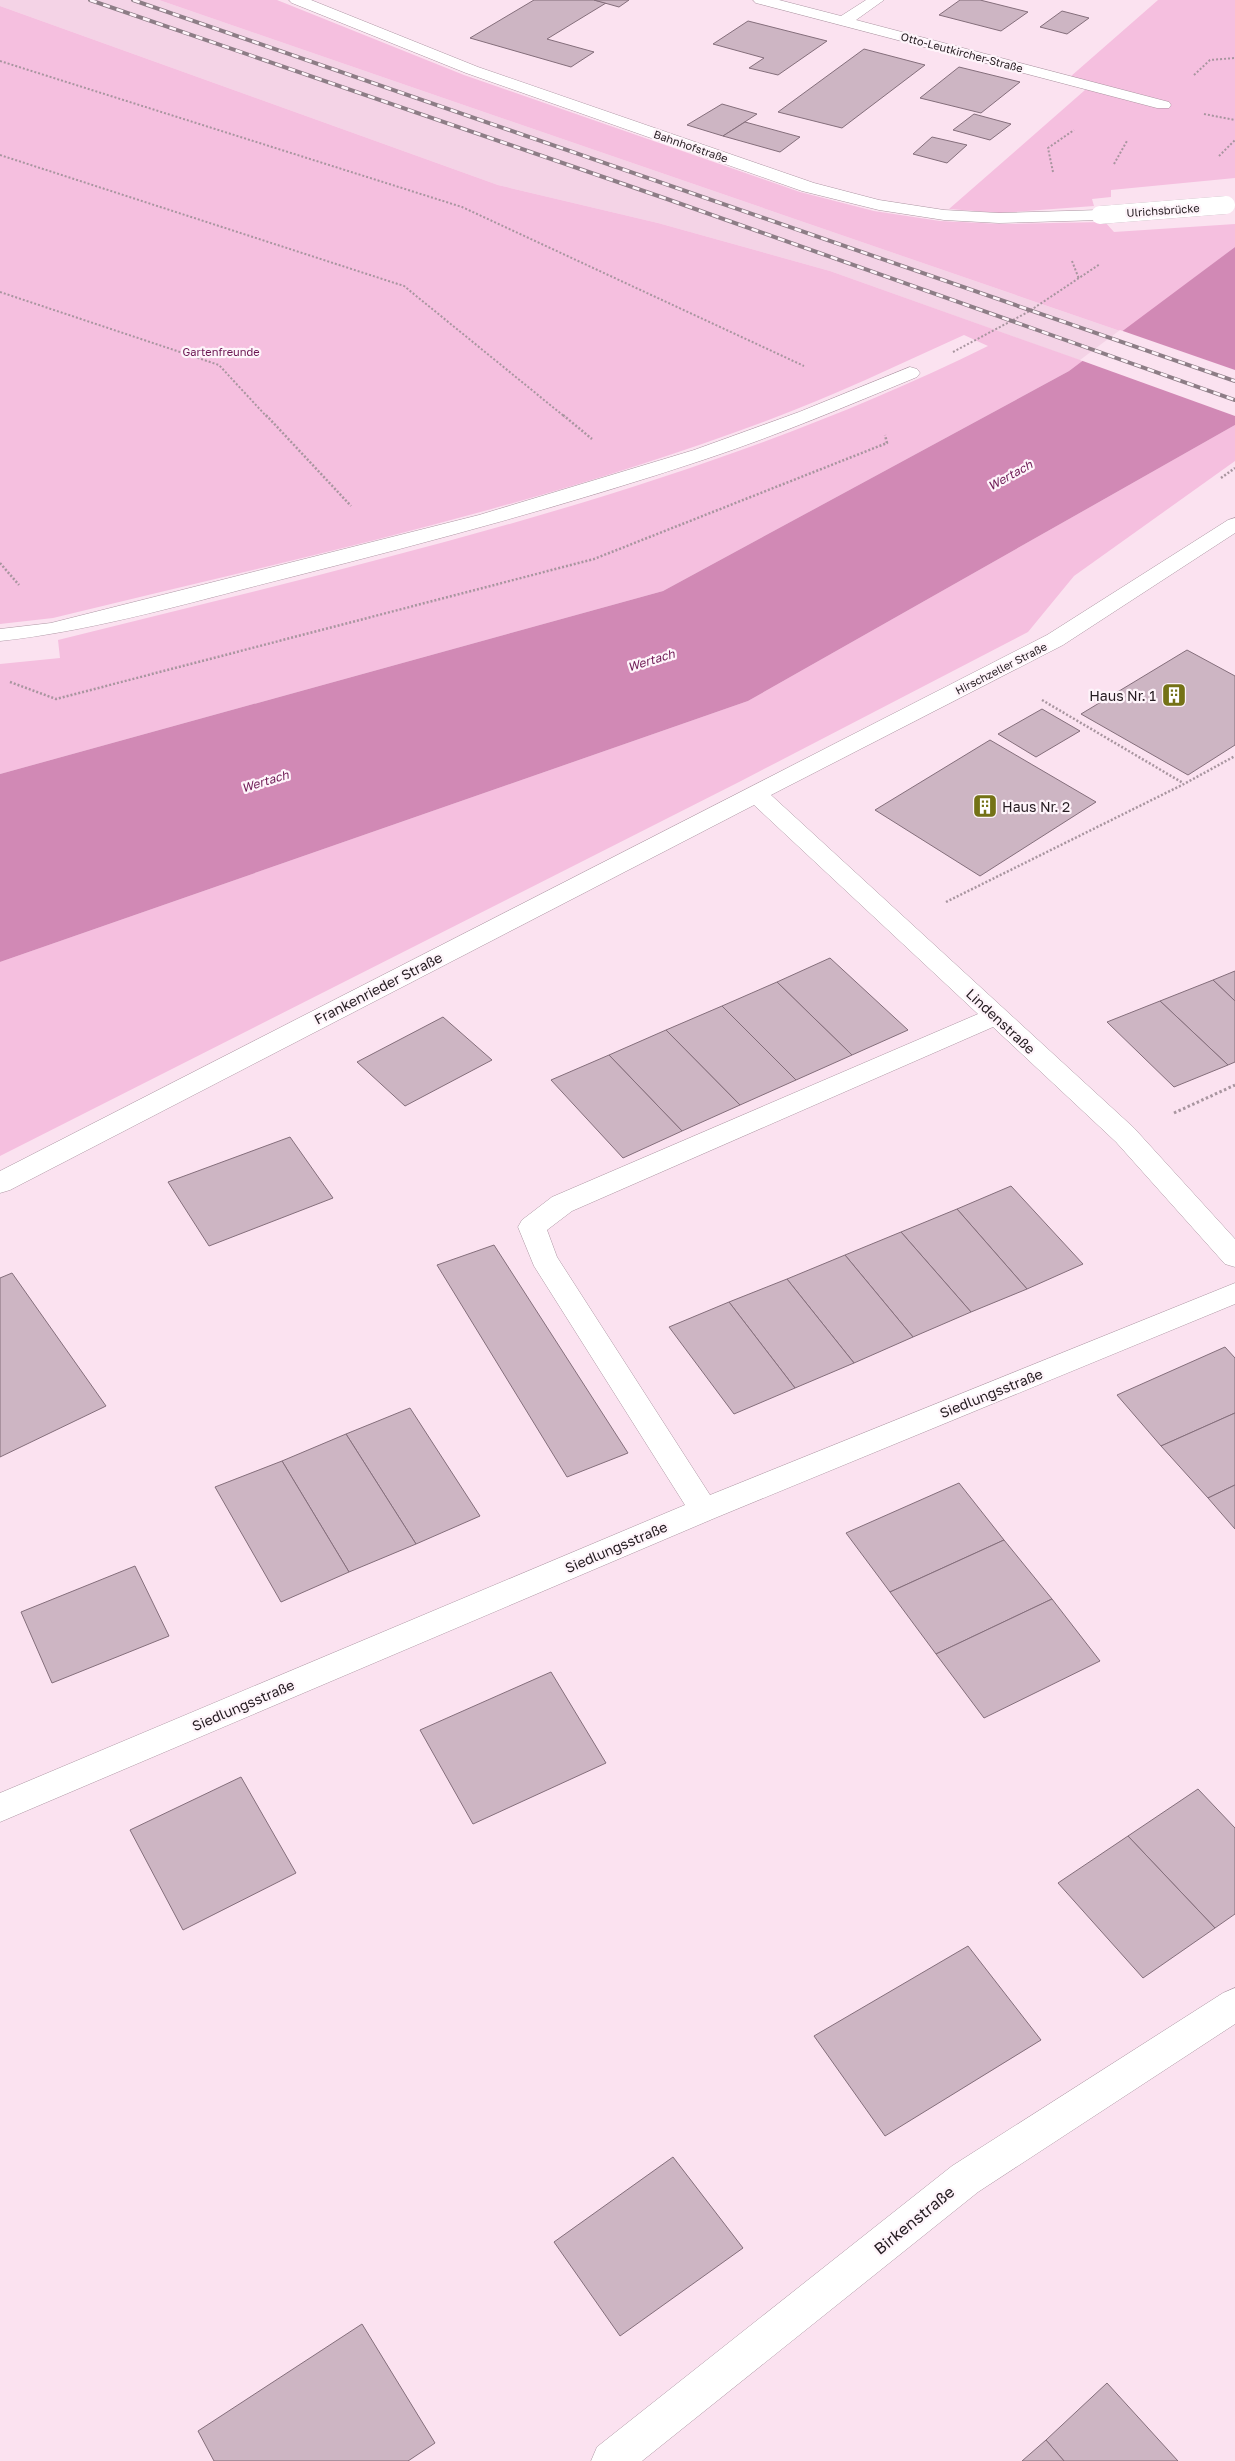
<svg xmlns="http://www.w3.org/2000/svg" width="1235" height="2461" viewBox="0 0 1235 2461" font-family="'Golos Text',sans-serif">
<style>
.built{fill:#f4d3e6}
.green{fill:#f5bfdf}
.water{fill:#d189b5}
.pier{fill:#fbe2f0}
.building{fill:#cdb5c3;stroke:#846e7b}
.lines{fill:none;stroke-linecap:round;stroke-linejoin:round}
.minor-casing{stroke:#ad96a3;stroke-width:1}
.path-far2{stroke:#a8959f;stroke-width:2;stroke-dasharray:2 2;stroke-linecap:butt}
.path-far1{stroke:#a8959f;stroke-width:2.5;stroke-dasharray:2 2;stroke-linecap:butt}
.path{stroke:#a8959f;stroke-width:3;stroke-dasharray:2.5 2.5;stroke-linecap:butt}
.minor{fill:#fff;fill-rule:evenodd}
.rail-casing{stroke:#8d7d86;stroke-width:4}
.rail{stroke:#fef4fa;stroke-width:2.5;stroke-dasharray:7;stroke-linecap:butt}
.minor-bridge-casing{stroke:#ad96a3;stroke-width:18;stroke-linecap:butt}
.minor-bridge{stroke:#fff;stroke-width:18}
.labels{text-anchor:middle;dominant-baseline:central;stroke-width:4.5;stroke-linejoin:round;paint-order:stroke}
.far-street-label{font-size:11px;fill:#251c21;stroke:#fef4fa}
.far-park-label{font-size:11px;fill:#6a1652;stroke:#fef4fa}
.far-water-label{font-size:12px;font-style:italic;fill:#6f1b56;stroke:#fef4fa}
.poi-label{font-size:14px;fill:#251c21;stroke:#fef4fa;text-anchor:end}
.street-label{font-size:14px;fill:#251c21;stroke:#fef4fa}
.near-street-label{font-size:16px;fill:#251c21;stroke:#fef4fa}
</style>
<rect width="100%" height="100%" fill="#fbe2f0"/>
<polygon class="built" points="0,0 159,0 1123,332 1235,416 830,271 658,223 498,185 0,6"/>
<g class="green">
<polygon points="159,0 277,0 464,75 800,192 874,211 940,221 1001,224 1105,222 1114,232 1235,224 1235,247 1123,332"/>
<polygon points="1158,0 1235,0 1235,178 1111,190 1111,197 1092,199 1094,206 1000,213 949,209 1093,83 1070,77"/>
<path d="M0,6l498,179 160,38 172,48 253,90 -14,10 -406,220 -663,183v-110l60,-6 -2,-18c315,-79 637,-149 930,-294l-24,-11c-66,30 -131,61 -198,86 -232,87 -474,139 -713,197l-53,6z"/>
<polygon points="1235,425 1235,461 1074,576 1028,632 741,781 0,1156 0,962 748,701"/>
</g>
<polygon class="water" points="1235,247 1235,425 748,701 0,962 0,774 663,591 1069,371"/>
<polygon class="pier" points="1120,330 1235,370 1235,416 1080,360"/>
<g class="building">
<polygon points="534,0 594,0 606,3 547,39 594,52 571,67 470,38"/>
<polygon points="594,0 629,0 619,7"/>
<polygon points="960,0 980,0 1028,12 1001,31 939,15"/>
<polygon points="1062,11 1089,18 1067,34 1040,27"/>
<polygon points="748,21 827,41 778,75 749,68 764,58 713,44"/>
<polygon points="864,49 925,65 842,128 778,112"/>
<polygon points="959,67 1020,82 981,113 920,98"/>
<polygon points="722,104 757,114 723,136 687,125"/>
<polygon points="974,114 1011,124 990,140 953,130"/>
<polygon points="745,122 800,137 780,152 723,136"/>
<polygon points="932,137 967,145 947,163 913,154"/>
<polygon points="1187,650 1235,676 1235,745 1188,775 1081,714"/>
<polygon points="1042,709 1080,731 1036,757 998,734"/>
<polygon points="990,740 1096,802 980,876 875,810"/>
<polygon points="830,958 908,1030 852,1055 777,982"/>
<polygon points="1235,971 1235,1001 1213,980"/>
<polygon points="1213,980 1235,1001 1235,1062 1228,1065 1160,1001"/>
<polygon points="777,982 852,1055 796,1080 722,1006"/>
<polygon points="1160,1001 1228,1065 1174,1087 1107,1022"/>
<polygon points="722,1006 796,1080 740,1105 666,1030"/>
<polygon points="443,1017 492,1060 405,1106 357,1062"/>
<polygon points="666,1030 740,1105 682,1131 609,1055"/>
<polygon points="609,1055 682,1131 623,1158 551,1080"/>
<polygon points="290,1137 333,1198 209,1246 168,1182"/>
<polygon points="1011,1186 1083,1264 1027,1289 957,1209"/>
<polygon points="957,1209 1027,1289 971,1312 901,1232"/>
<polygon points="901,1232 971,1312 913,1337 845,1255"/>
<polygon points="494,1245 628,1453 567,1477 437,1265"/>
<polygon points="845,1255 913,1337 854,1363 787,1279"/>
<polygon points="12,1273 106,1406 0,1457 0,1278"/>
<polygon points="787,1279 854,1363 795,1388 729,1302"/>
<polygon points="729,1302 795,1388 734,1414 669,1327"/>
<polygon points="1225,1347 1235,1358 1235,1413 1161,1446 1117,1395"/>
<polygon points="410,1408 480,1516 416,1544 346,1434"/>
<polygon points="1235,1413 1235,1485 1208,1498 1161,1446"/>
<polygon points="346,1434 416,1544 349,1572 282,1461"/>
<polygon points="282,1461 349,1572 281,1602 215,1487"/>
<polygon points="959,1483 1004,1540 890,1592 846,1533"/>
<polygon points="1235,1485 1235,1529 1208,1498"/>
<polygon points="1004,1540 1052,1599 936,1654 890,1592"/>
<polygon points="135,1566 169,1636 52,1683 21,1612"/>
<polygon points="1052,1599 1100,1661 984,1718 936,1654"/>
<polygon points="551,1672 606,1763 473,1824 420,1730"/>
<polygon points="241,1777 296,1873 183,1930 130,1830"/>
<polygon points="1198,1789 1235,1828 1235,1914 1215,1928 1128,1836"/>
<polygon points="1128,1836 1215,1928 1143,1978 1058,1883"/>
<polygon points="968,1946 1041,2040 885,2136 814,2036"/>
<polygon points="673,2157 743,2248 620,2336 554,2242"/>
<polygon points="362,2324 435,2443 408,2461 214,2461 198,2431"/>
<polygon points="1107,2383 1178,2461 1064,2461 1046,2440"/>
<polygon points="1046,2440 1064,2461 1022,2461"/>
</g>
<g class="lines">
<defs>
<g id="minor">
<polygon points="289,0 311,0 478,67 814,183 879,200 944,210 999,213 1100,210 1106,211 1109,215 1106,219 1100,220 999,223 944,220 879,210 802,191 466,73 292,3"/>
<polygon points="753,0 779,0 841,16 866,0 884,0 856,20 1169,102 1171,105 1169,108 1157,108 756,3"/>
<path d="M910,367l7,2 3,4 -3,4c-70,29 -139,58 -211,82 -135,45 -273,82 -411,117 -97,24 -195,54 -295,65v-12l51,-6 428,-108 215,-65 105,-38z"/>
<polygon points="1235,518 1235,533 1063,645 771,795 1134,1128 1235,1239 1235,1267 1225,1264 1116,1142 993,1027 572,1211 547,1230 557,1257 710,1495 1235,1283 1235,1304 715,1518 0,1822 0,1793 685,1505 534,1266 518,1227 522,1220 552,1197 978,1014 754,805 10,1190 0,1193 0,1171 1047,635 1228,520"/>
<polygon points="1235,1988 1235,2024 978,2192 642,2461 591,2461 597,2447 952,2166 1223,1993"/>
</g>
</defs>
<use href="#minor" class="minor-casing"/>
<g class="path-far2">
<polyline points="0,61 462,207 804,366"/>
<polyline points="1194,75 1210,60 1235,58"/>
<polyline points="1204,114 1235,120"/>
<polyline points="0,155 404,286 565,417"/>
<polyline points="1219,156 1235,140"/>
<polyline points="1114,164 1127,141"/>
<polyline points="1053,172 1048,148 1074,130"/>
<polyline points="1072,261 1079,279"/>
<polyline points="0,292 219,365 267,417"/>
<polyline points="953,352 1028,312 1100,264"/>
</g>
<g class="path-far1">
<polyline points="266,415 351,506"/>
<polyline points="563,415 592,439"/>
<polyline points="1221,478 1235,468"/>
<polyline points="0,563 19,585"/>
<polyline points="10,682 56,699 594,559 887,443 885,435"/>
<polyline points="1042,700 1183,783"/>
<polyline points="946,902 1184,784 1235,756"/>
</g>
<polyline class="path" points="1174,1113 1235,1085"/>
<use href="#minor" class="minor"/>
<defs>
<g id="rail">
<polyline points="90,0 667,199 1235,400"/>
<polyline points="133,0 1235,381"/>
</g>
</defs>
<use href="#rail" class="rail-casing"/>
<use href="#rail" class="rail"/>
<defs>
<polyline id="minor-bridge" points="1100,215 1226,205"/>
</defs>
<use href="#minor-bridge" class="minor-bridge-casing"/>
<use href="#minor-bridge" class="minor-bridge"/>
</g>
<defs>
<symbol id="building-square" viewBox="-11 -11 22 22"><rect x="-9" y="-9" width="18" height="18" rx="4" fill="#747216" stroke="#fef4fa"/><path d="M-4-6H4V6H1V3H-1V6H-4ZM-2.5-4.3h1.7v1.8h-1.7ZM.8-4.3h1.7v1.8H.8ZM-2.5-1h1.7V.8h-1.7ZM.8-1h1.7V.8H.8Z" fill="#fff"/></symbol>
</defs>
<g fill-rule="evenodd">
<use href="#building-square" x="1160" y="681" width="28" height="28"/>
<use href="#building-square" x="971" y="792" width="28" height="28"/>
</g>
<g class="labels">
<g class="far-street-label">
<text transform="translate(962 52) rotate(15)">Otto-Leutkircher-Straße</text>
<text transform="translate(691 146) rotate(19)">Bahnhofstraße</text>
<text transform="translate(1163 210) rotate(-4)">Ulrichsbrücke</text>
<text transform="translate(1001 668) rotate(-27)">Hirschzeller Straße</text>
</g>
<g class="far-park-label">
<text x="221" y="351">Gartenfreunde</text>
</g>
<g class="far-water-label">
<text transform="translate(1010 475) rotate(-29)">Wertach</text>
<text transform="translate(651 660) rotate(-17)">Wertach</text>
<text transform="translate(265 781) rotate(-17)">Wertach</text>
</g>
<g class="poi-label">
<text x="1156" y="695">Haus Nr. 1</text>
<text x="1002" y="806" text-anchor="start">Haus Nr. 2</text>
</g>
<g class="street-label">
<text transform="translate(378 988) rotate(-27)">Frankenrieder Straße</text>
<text transform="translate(1001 1021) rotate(43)">Lindenstraße</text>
<text transform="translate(991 1393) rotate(-22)">Siedlungsstraße</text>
<text transform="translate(616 1547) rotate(-23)">Siedlungsstraße</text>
<text transform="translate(243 1705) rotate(-23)">Siedlungsstraße</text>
</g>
<g class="near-street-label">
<text transform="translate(914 2220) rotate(-39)">Birkenstraße</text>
</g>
</g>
</svg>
